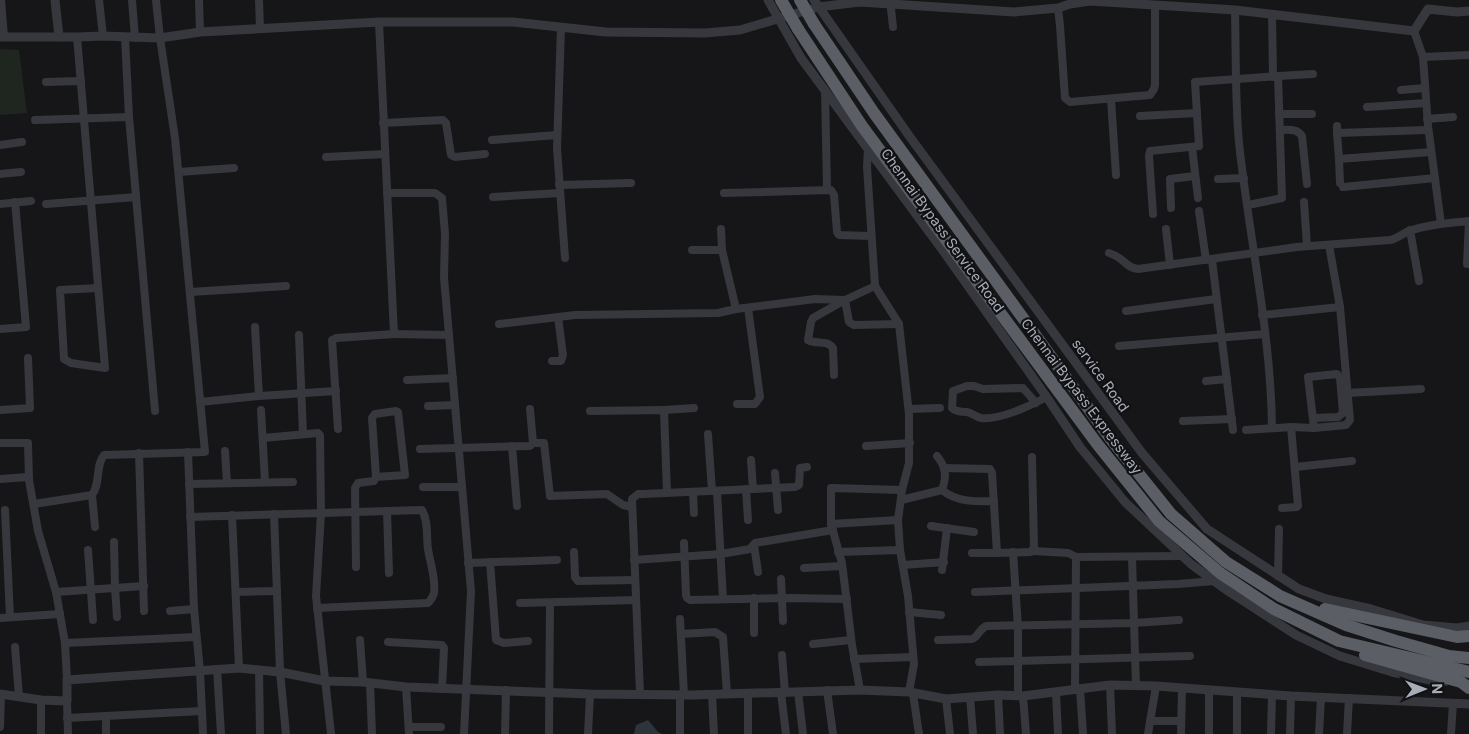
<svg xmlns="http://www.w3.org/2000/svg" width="1469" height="734" viewBox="0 0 1469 734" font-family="Inter,sans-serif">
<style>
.green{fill:#1e261f}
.water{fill:#2c353c}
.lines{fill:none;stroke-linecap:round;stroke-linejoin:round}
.minor{stroke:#37383d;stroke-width:8}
.tertiary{stroke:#37383d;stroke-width:9}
.trunk{stroke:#5b5e65;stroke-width:12}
.trunk-bridge{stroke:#5b5e65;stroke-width:12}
.labels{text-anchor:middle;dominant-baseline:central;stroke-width:4.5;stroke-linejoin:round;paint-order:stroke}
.street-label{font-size:14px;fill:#a8adb8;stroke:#111113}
</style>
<rect width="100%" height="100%" fill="#161618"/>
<polygon class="green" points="0,49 19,50 27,113 0,115"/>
<polygon class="water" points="648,720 658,732 662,734 634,734 636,725"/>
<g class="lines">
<g class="minor">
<polyline points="1,0 4,37"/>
<polyline points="99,0 103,36"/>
<polyline points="132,0 135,38"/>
<polyline points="199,0 200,32"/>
<polyline points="259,0 260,29"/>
<polyline points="890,0 893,27"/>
<polyline points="1058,8 1060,26 1065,98 1070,102 1150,95 1154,89 1155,85 1155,5"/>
<path d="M1235,10c1,44 0,89 4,133 10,95 32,189 33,285"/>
<polyline points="1272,14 1273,77"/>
<polyline points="379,22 394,334 449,335 471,591 464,734"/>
<polyline points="561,28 557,148 565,258"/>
<polyline points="1414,31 1423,57 1428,126 1441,224"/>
<polyline points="77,37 105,368 71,363 64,359 60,290 98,288"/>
<polyline points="125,37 129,117 155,411"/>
<polyline points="1423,57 1469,55"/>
<polyline points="1278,76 1313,74"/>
<polyline points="46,82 81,81"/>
<polyline points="1401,90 1425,88"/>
<polyline points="825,91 827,189"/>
<polyline points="1111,99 1116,175"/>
<polyline points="1367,107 1426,103"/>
<polyline points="1279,114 1312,114"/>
<polyline points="1140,116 1197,113"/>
<polyline points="1427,119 1453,117"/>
<polyline points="35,120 129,117"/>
<polyline points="383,123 443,120 446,123 451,155 455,157 485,154"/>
<polyline points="1337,126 1337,133 1428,130"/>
<path d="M1280,130c8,0 17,-2 22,6l5,48"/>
<polyline points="1337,133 1339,159 1431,152"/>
<polyline points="492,140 557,135"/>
<polyline points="0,145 22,142"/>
<polyline points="1192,147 1198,198"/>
<polyline points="868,148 867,167 875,286 899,324 909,414 909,463 902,490 898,520 900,550 908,596 914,664 909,692"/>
<polyline points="326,157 385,154"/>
<polyline points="1339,159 1340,183"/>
<polyline points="179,172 234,168"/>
<polyline points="0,174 21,172"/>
<polyline points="1218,179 1244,178"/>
<polyline points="559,185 631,183"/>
<polyline points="1343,187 1435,178"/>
<polyline points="387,193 435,193 442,198 445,234 444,278 449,335"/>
<polyline points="724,193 831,190 834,195 837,232 839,235 871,236"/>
<polyline points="493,197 560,193"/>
<polyline points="1304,202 1307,246"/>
<polyline points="0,204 31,201"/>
<polyline points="46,204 136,197"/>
<polyline points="1171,208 1170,179 1195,176"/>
<polyline points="1199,211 1206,260"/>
<polyline points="1153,214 1149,156 1150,151 1199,146 1195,82 1278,76 1282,198 1248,205"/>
<polyline points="721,229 722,250 736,309 815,299 845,300 849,322 854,325 899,324"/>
<polyline points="1166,229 1170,265"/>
<polyline points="1410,230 1419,281"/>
<polyline points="692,250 722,250"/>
<path d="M1109,253c15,4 16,15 29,16l159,-22 93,-7c9,-2 14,-8 22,-10 18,-6 38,-7 57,-9"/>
<polyline points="1212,260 1233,430"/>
<polyline points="1467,264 1469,222"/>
<polyline points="190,292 286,286"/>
<polyline points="1126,311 1216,299"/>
<polyline points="1262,315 1340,307"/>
<polyline points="499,324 575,315 718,313 736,309"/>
<polyline points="255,327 259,396"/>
<polyline points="0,329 26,327 15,202"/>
<polyline points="299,335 303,434"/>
<polyline points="1119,346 1265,334"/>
<polyline points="552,361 561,361 563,355 558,317"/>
<path d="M834,375l-1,-27c-6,-9 -17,-3 -25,-8l3,-18 2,-4 32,-18 30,-14"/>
<polyline points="407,380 453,378"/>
<polyline points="1206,381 1227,379"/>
<polyline points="1348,393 1421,389"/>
<polyline points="200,402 259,396 336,391"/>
<path d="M1036,403l-13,-15 -40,1 -9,-3h-7l-14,5 -1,17c5,5 9,3 15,4 5,1 9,5 14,6 20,2 48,-12 66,-21"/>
<polyline points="737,404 755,404 760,397 748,308"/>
<polyline points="428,406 455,405"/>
<polyline points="909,409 940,408"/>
<polyline points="0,410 30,408 28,358"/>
<polyline points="261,410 265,482"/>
<polyline points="664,410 694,408"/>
<polyline points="590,411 664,410 667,493"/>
<polyline points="1313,418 1338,417 1343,413 1340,378 1337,374 1308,377 1314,428"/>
<polyline points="1183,421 1232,419"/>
<polyline points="338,429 332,340 336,338 394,334"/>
<polyline points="1246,430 1291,427 1314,428 1346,425 1350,420 1340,307 1329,245"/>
<polyline points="708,434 712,491"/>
<polyline points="263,438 318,433 320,435 321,513 316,596 331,734"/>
<polyline points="0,443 28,443 29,480 38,531 56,592 65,643 67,680"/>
<polyline points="533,443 544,443 550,496 607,494 623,505 632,507"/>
<polyline points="512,446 517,506"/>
<polyline points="866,446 910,443"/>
<polyline points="420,449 530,446 533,443 530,409"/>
<polyline points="225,451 227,483"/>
<polyline points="188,452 194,609 200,671 203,734"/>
<polyline points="139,453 144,611"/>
<path d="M937,456c9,11 10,20 5,34"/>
<polyline points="751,460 753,489"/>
<polyline points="1295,467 1352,461"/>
<polyline points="944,468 990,469 992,473 997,553 1031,552 1034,547 1032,457"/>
<polyline points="775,473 778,510"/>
<polyline points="0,479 29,477"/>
<polyline points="189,484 293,482"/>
<polyline points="423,487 462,487"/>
<polyline points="746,489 748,520"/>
<polyline points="717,491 723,599"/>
<polyline points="693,492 694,513"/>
<polyline points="92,495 95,527"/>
<path d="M901,500l41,-10c14,12 35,12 52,11"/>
<path d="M34,504l58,-9c9,-12 3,-29 12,-40l101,-3 -30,-314 -15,-100 -4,-38"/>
<polyline points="1282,508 1297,507 1298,506 1291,427"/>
<polyline points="5,510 10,617"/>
<polyline points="387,511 389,573"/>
<polyline points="274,514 280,672 286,734"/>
<polyline points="232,515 239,668"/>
<path d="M190,517l232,-7c7,12 4,27 6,39 2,14 8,29 6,44 -1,4 -3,7 -6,10l-111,5"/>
<polyline points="831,524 898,520"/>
<polyline points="931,526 974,532"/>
<polyline points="114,542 115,588 117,617"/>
<polyline points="684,543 686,595 687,598 690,600 792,598 847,599"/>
<polyline points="754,545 758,572"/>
<polyline points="88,550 93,620"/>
<polyline points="1033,551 1068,553 1076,557 1182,556"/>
<polyline points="574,552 575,577 578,581 635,580"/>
<polyline points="838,552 900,550"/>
<polyline points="1013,552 1018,627 1018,696"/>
<polyline points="972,553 997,553"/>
<polyline points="1132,557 1136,686"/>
<polyline points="634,560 721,554 750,549 755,543 833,530"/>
<polyline points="490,562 496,640 504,643 528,641"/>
<polyline points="468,563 557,560"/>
<polyline points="903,565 944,562"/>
<polyline points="356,567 355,488 358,483 374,481 376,477 372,418 375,414 396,411 398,412 405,475 376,477"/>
<polyline points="804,568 842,566"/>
<polyline points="942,570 947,528"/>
<polyline points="1278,576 1279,529"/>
<polyline points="781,579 783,621"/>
<polyline points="56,592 144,586"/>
<polyline points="236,592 277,591"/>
<polyline points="975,592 1178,584 1214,581"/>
<polyline points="520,603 636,600"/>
<polyline points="170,611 194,609"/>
<polyline points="909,612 941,615"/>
<polyline points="0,618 60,614"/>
<polyline points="680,619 684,695"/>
<polyline points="754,633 754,598"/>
<polyline points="681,634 715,632 723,637 727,694"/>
<polyline points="360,640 363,682"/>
<path d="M938,640l34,-1c7,-2 7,-11 15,-13l147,-3 45,-3"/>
<polyline points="388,642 442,645 444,648 442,689"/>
<polyline points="65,643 196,637"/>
<polyline points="813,644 851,640"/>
<polyline points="15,647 19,696"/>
<polyline points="782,655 785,693"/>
<polyline points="854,659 913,657"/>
<polyline points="979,662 1190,656"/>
<polyline points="217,669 221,734"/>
<polyline points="259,670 260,734"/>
<polyline points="370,683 372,734"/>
<polyline points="1110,685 1112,734"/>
<polyline points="406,687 409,734"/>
<polyline points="1080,689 1083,734"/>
<polyline points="827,690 833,734"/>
<polyline points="860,690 852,645 842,563 831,524 831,488 902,490"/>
<polyline points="1075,690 1076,557"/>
<polyline points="1209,690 1209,734"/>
<polyline points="798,692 803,734"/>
<polyline points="748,693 748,734"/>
<polyline points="781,693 786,734"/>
<polyline points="1056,693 1058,734"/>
<polyline points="640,694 632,499 638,494 643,494 795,487 799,485 800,468 807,467"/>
<polyline points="712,694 714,734"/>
<polyline points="913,694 919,734"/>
<polyline points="680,695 680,734"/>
<polyline points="998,695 1000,734"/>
<polyline points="1023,696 1026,734"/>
<polyline points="970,697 973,734"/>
<polyline points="946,699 950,734"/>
<polyline points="41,700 41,734"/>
<polyline points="67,701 68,734"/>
<polyline points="106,716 106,734"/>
<polyline points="67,718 202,711"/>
<polyline points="1150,721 1181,721"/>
<polyline points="0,727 1,694"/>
<polyline points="409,727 441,727"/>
<polyline points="505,734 506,690"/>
<polyline points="549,734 550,603"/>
<polyline points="588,734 590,694"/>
<polyline points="1148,734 1156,686"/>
<polyline points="1181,734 1182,688"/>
<polyline points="1237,734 1237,693"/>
<polyline points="1271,734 1272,695"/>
<polyline points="1290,734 1291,696"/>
<polyline points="1319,734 1321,698"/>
<polyline points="1347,734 1349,698"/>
<polyline points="1451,734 1453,703"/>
</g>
<g class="tertiary">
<polyline points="55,0 59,37"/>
<polyline points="768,0 801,58 944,252 1048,399 1080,447 1125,502 1191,564 1228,591 1296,635 1340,656 1392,672 1435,681 1446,681"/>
<polyline points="814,0 910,137 1142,453 1207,529 1299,589 1326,599 1371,609 1423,625 1457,628 1469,626"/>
<polyline points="0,37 77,37 103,36 160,38 200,32 379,22 513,22 606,32 705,33 740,30 818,7 860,2 1014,12 1058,8 1070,4 1090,1 1235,10 1414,31 1428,9 1457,12 1469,11"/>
<polyline points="0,694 41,700 67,701 67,680 239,668 280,672 325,681 363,682 406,687 590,694 692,695 860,690 909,692 946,699 998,695 1023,696 1110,685 1156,686 1291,696 1469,704"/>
</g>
<g class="trunk">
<polyline points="814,24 874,113 1110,438 1171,514 1226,562 1280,596 1346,625 1396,641 1449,656 1469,658"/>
<polyline points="798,29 862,126 1098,445 1159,521 1220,573 1274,609 1339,641 1469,672"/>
<polyline points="1325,609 1457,637 1469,636"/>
<polyline points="1365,655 1461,682 1469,688"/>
</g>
<g class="trunk-bridge">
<polyline points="781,0 798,29"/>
<polyline points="800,0 814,24"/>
</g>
</g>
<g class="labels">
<g class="street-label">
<text transform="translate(943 230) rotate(54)">Chennai Bypass Service Road</text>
<text transform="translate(1101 375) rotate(54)">service Road</text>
<text transform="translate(1082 396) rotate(53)">Chennai Bypass Expressway</text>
</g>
</g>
<g transform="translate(1424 689) rotate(89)" stroke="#111113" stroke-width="4" paint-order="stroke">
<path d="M0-4L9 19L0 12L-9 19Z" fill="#a8adb8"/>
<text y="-8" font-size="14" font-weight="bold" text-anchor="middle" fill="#a8adb8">N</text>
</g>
</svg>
